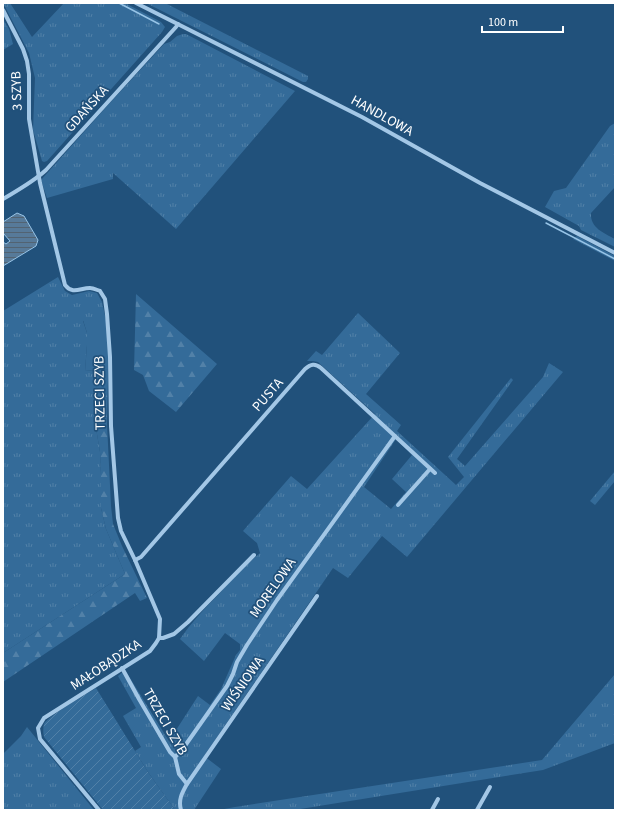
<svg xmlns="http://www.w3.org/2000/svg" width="618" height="813" viewBox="0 0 618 813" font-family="'Source Sans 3',sans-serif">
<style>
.grass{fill:url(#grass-tufts);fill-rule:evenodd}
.forest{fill:url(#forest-firs)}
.garden{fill:url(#garden-furrows)}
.pitch{fill:#346b99}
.water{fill:url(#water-rules);stroke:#97c4e7}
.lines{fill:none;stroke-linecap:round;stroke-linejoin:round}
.stream{stroke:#97c4e7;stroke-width:1.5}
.street{stroke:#a3c7e6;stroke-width:4}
.labels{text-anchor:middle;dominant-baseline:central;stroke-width:3.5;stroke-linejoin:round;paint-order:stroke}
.street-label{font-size:14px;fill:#fff;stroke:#21517b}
</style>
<defs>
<pattern id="grass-tufts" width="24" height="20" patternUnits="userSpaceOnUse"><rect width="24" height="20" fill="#346b99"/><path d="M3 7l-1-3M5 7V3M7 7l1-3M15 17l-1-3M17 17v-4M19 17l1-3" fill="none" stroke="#5281a8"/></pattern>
<pattern id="forest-firs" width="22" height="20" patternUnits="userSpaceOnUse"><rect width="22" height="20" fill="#346b99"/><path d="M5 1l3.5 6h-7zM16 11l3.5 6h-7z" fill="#5281a8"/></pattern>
<pattern id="garden-furrows" width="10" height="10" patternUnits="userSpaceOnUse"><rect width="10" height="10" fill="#346b99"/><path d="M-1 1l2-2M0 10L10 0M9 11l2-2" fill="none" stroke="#5281a8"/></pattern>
<pattern id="water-rules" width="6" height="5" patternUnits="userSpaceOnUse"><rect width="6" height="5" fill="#577a99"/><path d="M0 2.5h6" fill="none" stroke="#526372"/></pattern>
</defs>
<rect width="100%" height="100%" fill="#21517b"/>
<g class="grass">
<polygon points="3,3 10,3 32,37 64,3 125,3 161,22 165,27 162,32 47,161 44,162 42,161 33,130 35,78 29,53"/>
<polygon points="146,3 165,3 308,76 308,79 306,82 303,82"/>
<polygon points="3,19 9,29 13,44 3,50"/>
<polygon points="183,34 186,34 295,91 176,229 113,173 113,179 47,198 41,180 108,105 164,44 170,42 177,36"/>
<path d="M615,123v64l-24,26c-1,15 13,20 24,26v8l-34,-17 -2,-4 -34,-19 9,-16 12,-3 44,-62z"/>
<polygon points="577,236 615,256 615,261 573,239"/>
<polygon points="58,277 65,291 72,295 89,291 97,293 102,302 106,320 83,321 87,333 87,345 85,371 108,369 108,380 97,380 96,428 100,452 101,475 101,508 106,529 125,574 3,653 3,311"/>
<path d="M358,313l42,40 -34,41 35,31 -4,6 59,54 8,-8 -16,-20 63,-79 2,2 -56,79 8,7 78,-89 6,-14 14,9 -156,185 -25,-21 -34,42 -15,-10 -129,188 17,13 -27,41h-19l-27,-38 -13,-21 6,-4 -18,-31 13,-8 -18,-32 7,-6 44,71 29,-45 12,9 11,-16 15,-34 4,-5v-6l-15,-11 -21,28 -24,-22c11,-16 24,-30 38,-44 13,-15 27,-29 42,-42l-3,-10 -14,-12 48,-55 16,13 68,-75 -57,-52 -5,-1h-6l9,-10 6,4zM396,439l16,16 -20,24 14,13 -15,17 -27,-22z"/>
<polygon points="615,471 615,481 595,505 590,501"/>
<polygon points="615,674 615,743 543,770 294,810 219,810 235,807 542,760"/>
<polygon points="27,727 94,810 3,810 3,754 21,736"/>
</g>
<g class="forest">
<polygon points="136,294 217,364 176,412 149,391 143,375 134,370"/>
<polygon points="97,380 108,380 107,424 111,506 113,524 122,546 147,598 140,601 135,593 3,682 3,653 125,574 106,529 101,508 101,475 100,452 96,428"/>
</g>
<path class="garden" d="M96,688l52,84 27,38h-72l-59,-73c-1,-4 -1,-9 0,-13 4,-8 43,-30 52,-36z"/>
<polygon class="pitch" points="83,320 106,320 108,340 108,369 85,371 87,345 87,333"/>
<polygon class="water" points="17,213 24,216 38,240 36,246 3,266 3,242 6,244 10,241 3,233 3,222"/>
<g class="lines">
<g class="stream">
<polyline points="119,3 159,24"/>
<polyline points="546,223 615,259"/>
</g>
<g class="street">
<polyline points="136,3 362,117 480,183 615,253"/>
<path d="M3,10l20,39 4,12 2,13v45l11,64 25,102c8,10 15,3 25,3 3,0 7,2 10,3l5,8 2,15 3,43 1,69 7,92 3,13 14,29 25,59 -1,19 -3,5 -6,8 -106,67 -6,10 2,11 59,71"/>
<path d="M3,199c15,-9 30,-17 43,-29l130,-143 2,-3"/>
<polyline points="398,505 430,469"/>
<path d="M135,560l6,-3 164,-188c6,-5 10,-6 16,-1l114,105"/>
<polyline points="159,638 163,638 174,634 188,622 254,555"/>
<polyline points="122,668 139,699 170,752 175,757 179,774 187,784"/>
<polyline points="175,757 182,750 227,686 233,674 237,662 247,645 277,600 395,436"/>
<path d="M181,810c-3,-10 1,-17 6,-26l130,-188"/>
<polyline points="432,810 438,799"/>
<polyline points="477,810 490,787"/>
</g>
</g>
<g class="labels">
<g class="street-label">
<text transform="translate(17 91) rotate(-92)">3 SZYB</text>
<text transform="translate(87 109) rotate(-48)">GDAŃSKA</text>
<text transform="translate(382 116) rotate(29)">HANDLOWA</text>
<text transform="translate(100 393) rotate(-91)">TRZECI SZYB</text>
<text transform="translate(268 395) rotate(-49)">PUSTA</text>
<text transform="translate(273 588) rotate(-55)">MORELOWA</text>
<text transform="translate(106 665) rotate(-33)">MAŁOBĄDZKA</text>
<text transform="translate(243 684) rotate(-55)">WIŚNIOWA</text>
<text transform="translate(165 722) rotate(60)">TRZECI SZYB</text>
</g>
</g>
<rect width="618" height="813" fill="none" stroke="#ffffff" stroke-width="8"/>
<path d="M482 26v6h81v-6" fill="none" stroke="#ffffff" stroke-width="2"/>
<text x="488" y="26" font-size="12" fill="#ffffff" stroke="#21517b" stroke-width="3" paint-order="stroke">100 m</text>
</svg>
